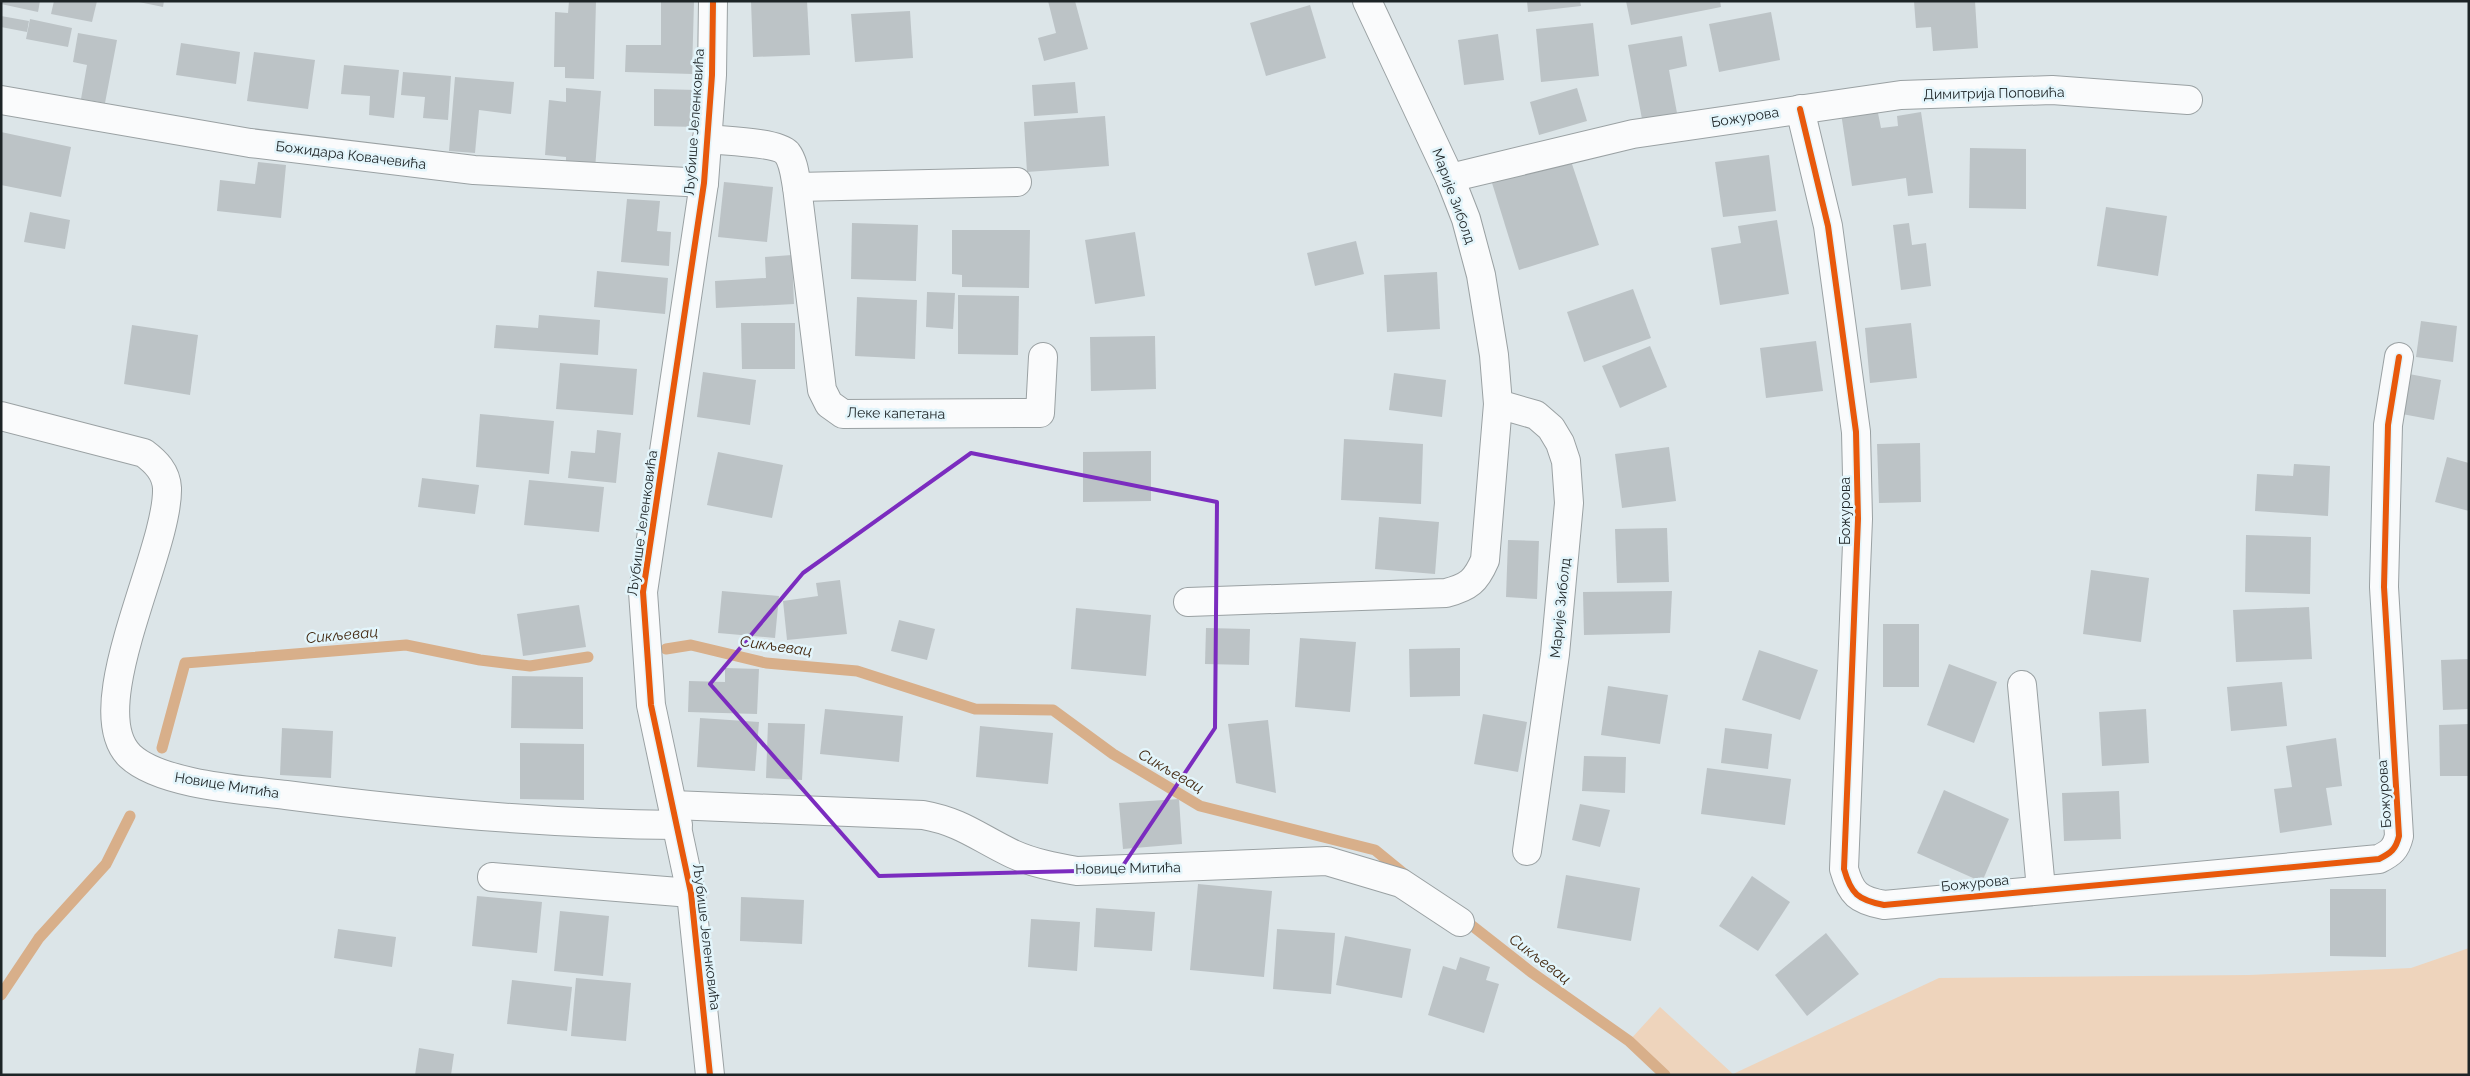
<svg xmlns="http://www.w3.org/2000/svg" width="2470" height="1076" viewBox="0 0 2470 1076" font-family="Raleway,sans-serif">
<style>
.green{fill:#eed4bc}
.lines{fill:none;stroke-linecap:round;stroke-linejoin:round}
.stream{stroke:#d8af8a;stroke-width:11}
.building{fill:#bcc3c6}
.minor-casing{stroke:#9aa1a3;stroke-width:30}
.minor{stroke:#fafbfc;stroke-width:28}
.cycleway-casing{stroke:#e3f5fb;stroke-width:9}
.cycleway{stroke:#e8590c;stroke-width:6}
.marked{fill:none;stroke:#7b2cbf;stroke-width:4;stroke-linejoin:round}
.labels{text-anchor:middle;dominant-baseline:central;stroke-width:5;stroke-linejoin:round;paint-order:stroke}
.street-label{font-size:14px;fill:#1d2426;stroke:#e3f5fb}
.water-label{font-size:15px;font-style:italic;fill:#432911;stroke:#e3f5fb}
</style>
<rect width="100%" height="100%" fill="#dce5e8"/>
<polygon class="green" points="2469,948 2469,1075 1665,1075 1629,1041 1660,1007 1733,1074 1939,978 2249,975 2411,968"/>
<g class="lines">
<g class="stream">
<polyline points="666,649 691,645 766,663 857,671 975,709 1053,710 1113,754 1200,806 1375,850 1408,877"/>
<polyline points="162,748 185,663 406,645 480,660 530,666 588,657"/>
<polyline points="1461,917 1531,972 1629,1041 1665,1075"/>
<polyline points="1,995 39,938 106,864 130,816"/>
</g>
</g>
<g class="building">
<polygon points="1,1 40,1 38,12 1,4"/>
<polygon points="54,1 97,1 92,22 51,14"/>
<polygon points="134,1 164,1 163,7"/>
<polygon points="569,1 596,1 594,79 565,78 565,67 554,67 555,12 568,13"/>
<polygon points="661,1 694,1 692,74 625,72 626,45 661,45"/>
<polygon points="751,1 807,1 810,55 753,57"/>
<polygon points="1048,1 1075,1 1088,49 1044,61 1038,38 1056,33"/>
<polygon points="1527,1 1580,1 1581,6 1528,12"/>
<polygon points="1626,1 1720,1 1721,7 1631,25"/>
<polygon points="1914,1 1975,1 1978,48 1933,51 1931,27 1916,28"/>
<polygon points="1310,5 1326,58 1266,76 1250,23"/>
<polygon points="910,11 913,58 855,62 851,14"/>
<polygon points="1771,12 1780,60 1719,72 1709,24"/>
<polygon points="1,16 29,21 27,32 1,27"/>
<polygon points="30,19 72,28 68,47 26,39"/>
<polygon points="1593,23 1599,76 1541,82 1536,29"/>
<polygon points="78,33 117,40 105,103 81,99 87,65 73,62"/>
<polygon points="1498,34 1504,80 1464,85 1458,40"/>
<polygon points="1682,36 1687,66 1669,70 1677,113 1642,119 1628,45"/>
<polygon points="181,43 240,52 236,84 176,75"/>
<polygon points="254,52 315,60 308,109 247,101"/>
<polygon points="344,65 399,70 394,118 369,115 370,96 341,94"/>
<polygon points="403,72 451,76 448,120 423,118 425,97 401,95"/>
<polygon points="455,77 514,82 511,114 479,110 475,153 449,151"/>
<polygon points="1075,82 1078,113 1034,116 1032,85"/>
<polygon points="566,88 601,91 595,169 566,167 566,157 545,155 549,100 566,102"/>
<polygon points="1577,88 1587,121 1539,135 1530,102"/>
<polygon points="654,89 698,90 697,127 654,126"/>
<polygon points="1877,108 1881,128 1898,126 1897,116 1921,112 1933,193 1908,196 1906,178 1852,186 1841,113"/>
<polygon points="1105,116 1109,166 1027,172 1024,122"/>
<polygon points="1,132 71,147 61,197 1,185"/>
<polygon points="1970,148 2026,149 2026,209 1969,208"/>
<polygon points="1769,155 1776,211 1723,217 1715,162"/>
<polygon points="1570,158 1599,245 1519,270 1492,183"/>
<polygon points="258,162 286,165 281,218 217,211 220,180 255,184"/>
<polygon points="724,182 773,187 767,242 718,237"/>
<polygon points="627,199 660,201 657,231 671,232 669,266 621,262"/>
<polygon points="2106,207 2167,216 2158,276 2097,266"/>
<polygon points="30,212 70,220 65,249 24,242"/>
<polygon points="1777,220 1789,294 1720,305 1711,248 1741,243 1738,226"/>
<polygon points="852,223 918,225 916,281 851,279"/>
<polygon points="1909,223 1912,245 1926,243 1931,286 1901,290 1893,225"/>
<polygon points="952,230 1030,230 1029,288 962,287 962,275 952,274"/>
<polygon points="1135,232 1145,296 1095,304 1085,240"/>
<polygon points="1356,241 1364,274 1315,286 1307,253"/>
<polygon points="792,255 794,304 716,308 715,281 766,278 765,257"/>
<polygon points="597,271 668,278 665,314 594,307"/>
<polygon points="1437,272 1440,329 1387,332 1384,275"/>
<polygon points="1633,289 1651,338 1584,362 1567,312"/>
<polygon points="927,292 955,293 953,329 926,327"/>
<polygon points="958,295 1019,296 1018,355 958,354"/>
<polygon points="857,297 917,300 915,359 855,356"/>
<polygon points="539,315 600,320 598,355 494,348 496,325 538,328"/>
<polygon points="2421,321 2457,326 2453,362 2416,357"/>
<polygon points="741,323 795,323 795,369 742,369"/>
<polygon points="1911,323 1917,378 1870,383 1865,328"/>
<polygon points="132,325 198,335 190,395 124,384"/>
<polygon points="1155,336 1156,389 1091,391 1090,337"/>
<polygon points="1816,341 1823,391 1766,398 1760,348"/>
<polygon points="1650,346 1667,387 1620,408 1602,366"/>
<polygon points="560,363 637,369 633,415 556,409"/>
<polygon points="703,372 756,380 750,425 697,417"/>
<polygon points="1394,373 1446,380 1442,417 1389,410"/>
<polygon points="2409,374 2441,380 2434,420 2402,414"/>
<polygon points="480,414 554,421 549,474 476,467"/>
<polygon points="597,430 621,433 616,483 568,478 571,451 595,453"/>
<polygon points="1344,439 1423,444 1421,504 1341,500"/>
<polygon points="1920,443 1921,502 1879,503 1877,444"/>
<polygon points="1669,447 1676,501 1622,508 1615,454"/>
<polygon points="1151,451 1151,501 1083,502 1083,452"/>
<polygon points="718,452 783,465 772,518 707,505"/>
<polygon points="2447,457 2469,463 2469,511 2435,502"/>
<polygon points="2294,464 2330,466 2328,516 2255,511 2257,474 2293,476"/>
<polygon points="422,478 479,485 475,514 418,507"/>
<polygon points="529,480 604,487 599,532 524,525"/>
<polygon points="1379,517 1439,522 1435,574 1375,569"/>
<polygon points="1667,528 1669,582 1617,583 1615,529"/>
<polygon points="2246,535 2311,537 2310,594 2245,592"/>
<polygon points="1508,540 1539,541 1537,599 1506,597"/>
<polygon points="2091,570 2149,578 2141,642 2083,634"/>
<polygon points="840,580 847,634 787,640 783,601 818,596 816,583"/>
<polygon points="722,591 779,596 775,638 718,633"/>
<polygon points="1672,591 1670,633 1584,635 1583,592"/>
<polygon points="579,605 586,647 523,656 517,614"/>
<polygon points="2309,607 2312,659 2236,662 2233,610"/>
<polygon points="1076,608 1151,615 1146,676 1071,669"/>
<polygon points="899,620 935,629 927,660 891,651"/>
<rect x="1883" y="624" width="36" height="63"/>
<polygon points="1206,628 1250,629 1249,665 1205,664"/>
<polygon points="1300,638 1356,642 1350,712 1295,707"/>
<polygon points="1460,648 1460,696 1410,697 1409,649"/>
<polygon points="1759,650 1818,670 1800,720 1742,700"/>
<polygon points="2469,659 2469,709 2443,710 2441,660"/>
<polygon points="1949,664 1997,682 1974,743 1927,725"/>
<polygon points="725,668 759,669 757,714 688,712 689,681 725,682"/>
<polygon points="512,676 583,677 583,729 511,728"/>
<polygon points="2282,682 2287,726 2231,731 2227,687"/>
<polygon points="1608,686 1668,695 1660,744 1601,735"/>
<polygon points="825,709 903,716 899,762 820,754"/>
<polygon points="2146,709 2149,763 2102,766 2099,712"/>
<polygon points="1483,714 1527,722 1518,772 1474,764"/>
<polygon points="700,718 759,722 755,771 697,767"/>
<polygon points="1268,720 1276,793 1236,783 1228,724"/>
<polygon points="768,723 805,724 802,780 766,778"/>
<polygon points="2469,724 2469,776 2440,776 2439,725"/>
<polygon points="980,726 1053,733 1048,784 976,777"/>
<polygon points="282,728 333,731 331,778 280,775"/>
<polygon points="1725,728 1772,734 1768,769 1721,763"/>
<polygon points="2336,738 2342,786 2326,788 2332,825 2280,833 2274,789 2292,787 2286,746"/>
<polygon points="520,743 584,744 584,800 520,799"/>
<polygon points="1584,756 1626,757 1625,793 1582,791"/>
<polygon points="1707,768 1791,779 1785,825 1701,814"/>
<polygon points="1944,790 2009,819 1982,882 1917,853"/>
<polygon points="2119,791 2121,839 2064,841 2062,793"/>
<polygon points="1179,799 1182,844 1123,849 1119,803"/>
<polygon points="1580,804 1610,810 1600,847 1572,840"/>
<polygon points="1566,875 1640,888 1631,941 1557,928"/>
<polygon points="1752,876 1790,902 1758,951 1719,926"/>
<polygon points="1198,884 1272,891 1264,977 1190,970"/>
<polygon points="2330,889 2386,889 2386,957 2330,956"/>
<polygon points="477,896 542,902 537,953 472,946"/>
<polygon points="741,897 804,900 802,944 740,941"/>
<polygon points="1096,908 1155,912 1152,951 1094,947"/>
<polygon points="560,911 609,916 603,976 554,971"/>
<polygon points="1031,919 1080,922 1077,971 1028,967"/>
<polygon points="338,929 396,937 392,967 334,958"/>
<polygon points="1277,929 1335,933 1331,994 1273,989"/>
<polygon points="1826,933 1859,974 1807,1016 1775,975"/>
<polygon points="1345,936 1411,949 1402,998 1336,985"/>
<polygon points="1460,957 1490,967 1486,980 1499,984 1484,1033 1428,1015 1443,966 1456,970"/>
<polygon points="576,978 631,983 626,1041 571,1036"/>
<polygon points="512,980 572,987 567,1031 507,1024"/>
<polygon points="419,1048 454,1054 451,1075 415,1075"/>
</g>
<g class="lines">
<defs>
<g id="minor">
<polyline points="1,100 250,143 474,170 704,183"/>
<path d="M1800,109l28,117 28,206 2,87 -14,350c7,25 14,31 40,36l495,-46c12,-6 17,-10 20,-23l-15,-249 4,-162 11,-68"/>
<path d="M707,139c17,2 70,3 80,14 7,9 8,24 10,34l25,203 7,14 14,10 197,-1 3,-56"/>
<polyline points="1450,178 1633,134 1901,95 2052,90 2188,100"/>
<polyline points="797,187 1017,182"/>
<polyline points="1498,404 1536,415 1551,428 1560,443 1566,461 1569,503 1555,654 1527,851"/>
<path d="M1,416l143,37c12,9 22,19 23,35 2,63 -86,221 -37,268 31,29 115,34 156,39 130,17 260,29 392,30"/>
<path d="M1188,602l258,-9c23,-6 30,-12 39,-33l13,-156 -4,-49 -13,-80 -15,-56 -16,-41 -83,-177"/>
<polyline points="2022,685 2041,889"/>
<path d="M673,805l250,10c39,7 56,23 90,39 20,9 41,13 64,17l250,-10 74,22 59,39"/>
<polyline points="492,877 691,893"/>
<polyline points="710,1075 691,893 651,705 643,592 704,183 712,75 713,1"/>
</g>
</defs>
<use href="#minor" class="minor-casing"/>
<use href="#minor" class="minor"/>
<defs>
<g id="cycleway">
<path d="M1800,109l28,117 28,206 2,87 -14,350c7,25 14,31 40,36l495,-46c12,-6 17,-10 20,-23l-15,-249 4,-162 11,-68"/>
<polyline points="710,1075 691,893 651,705 643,592 704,183 712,75 713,1"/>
</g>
</defs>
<use href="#cycleway" class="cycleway-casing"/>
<use href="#cycleway" class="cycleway"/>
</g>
<path class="marked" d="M971,453l246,49 -2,226 -95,142 -241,6 -169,-192 93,-111z"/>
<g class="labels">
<g class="street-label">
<text transform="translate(1994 93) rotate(-1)">Димитрија Поповића</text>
<text transform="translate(1745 117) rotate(-9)">Божурова</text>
<text transform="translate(694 122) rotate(-86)">Љубише Јеленковића</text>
<text transform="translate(351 155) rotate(7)">Божидара Ковачевића</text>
<text transform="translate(1454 196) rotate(70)">Марије Зиболд</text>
<text transform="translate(896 413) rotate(1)">Леке капетана</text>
<text transform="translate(1845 511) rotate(-90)">Божурова</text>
<text transform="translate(642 523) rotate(-82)">Љубише Јеленковића</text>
<text transform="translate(1560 608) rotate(-84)">Марије Зиболд</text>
<text transform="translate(227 785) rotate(9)">Новице Митића</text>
<text transform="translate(2384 794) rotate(-94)">Божурова</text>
<text transform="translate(1128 868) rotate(-1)">Новице Митића</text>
<text transform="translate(1975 883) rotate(-6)">Божурова</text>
<text transform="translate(707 937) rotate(83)">Љубише Јеленковића</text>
</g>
<g class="water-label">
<text transform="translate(342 635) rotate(-5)">Сикљевац</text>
<text transform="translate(776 646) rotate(8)">Сикљевац</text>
<text transform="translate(1171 771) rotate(30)">Сикљевац</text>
<text transform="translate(1540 959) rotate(37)">Сикљевац</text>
</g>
</g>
<rect width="2470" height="1076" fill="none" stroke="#1d2426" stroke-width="5"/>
</svg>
